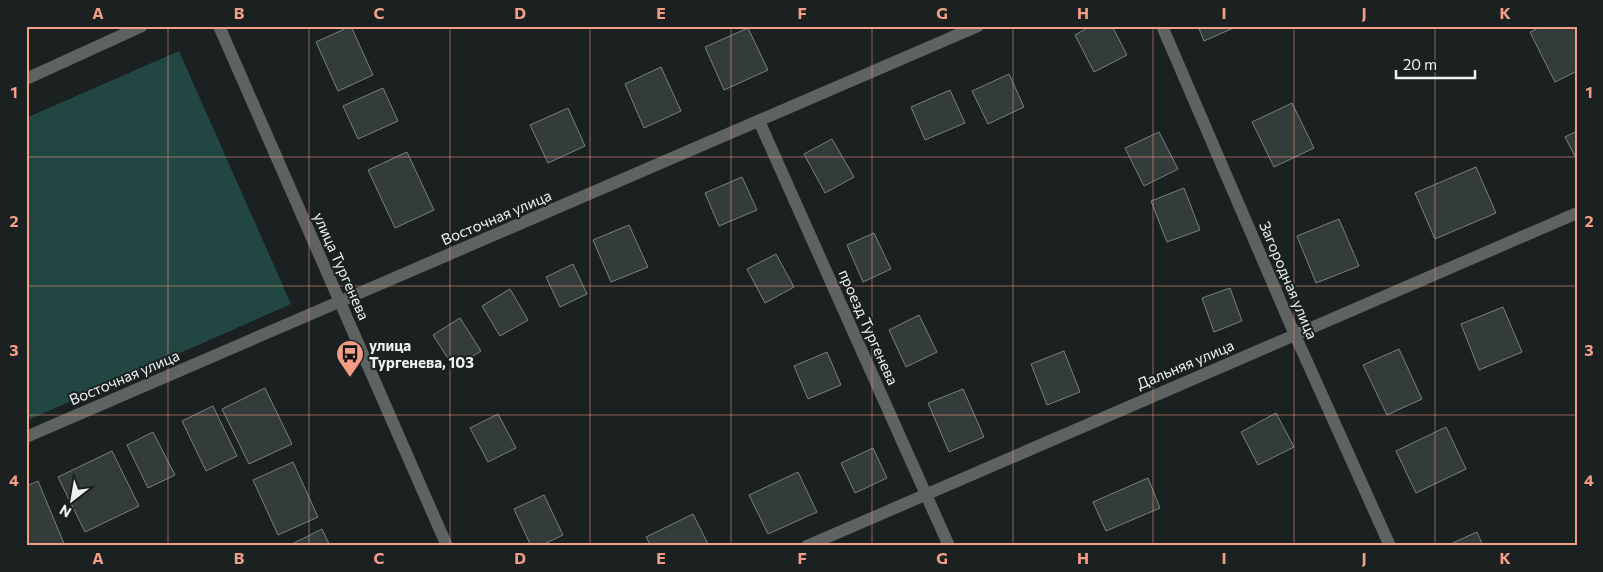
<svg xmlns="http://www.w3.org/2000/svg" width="1603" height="572" viewBox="0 0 1603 572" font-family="Commissioner,sans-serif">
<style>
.green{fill:#224743}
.building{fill:#343c3b;stroke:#788180}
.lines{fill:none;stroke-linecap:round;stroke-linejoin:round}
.minor{stroke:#5e6261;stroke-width:12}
.grid{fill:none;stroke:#f49e86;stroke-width:1;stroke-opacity:0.55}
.labels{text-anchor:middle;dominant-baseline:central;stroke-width:4;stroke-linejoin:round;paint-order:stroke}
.street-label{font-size:15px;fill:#eef3f2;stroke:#1a2120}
.poi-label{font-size:15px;font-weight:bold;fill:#eef3f2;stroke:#1a2120;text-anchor:start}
.neatline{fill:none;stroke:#f49e86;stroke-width:2}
.grid-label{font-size:16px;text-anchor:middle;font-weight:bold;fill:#f49e86}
</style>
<rect width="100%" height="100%" fill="#1a2120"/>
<polygon class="green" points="179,51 291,304 26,421 26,118"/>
<g class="building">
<polygon points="351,26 373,75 338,91 316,42"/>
<polygon points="1091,26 1112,26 1127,55 1094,72 1075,35"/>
<polygon points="1198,26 1238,26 1204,41"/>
<polygon points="1543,26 1577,26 1577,71 1555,82 1530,32"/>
<polygon points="748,28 768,70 724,90 705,47"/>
<polygon points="661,67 681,111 644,128 625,84"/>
<polygon points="1009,74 1024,107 988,124 972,91"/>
<polygon points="383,88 398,121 358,139 343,106"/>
<polygon points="950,90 965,123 925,140 911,107"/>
<polygon points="1292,103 1314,148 1274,167 1252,122"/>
<polygon points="568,108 585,146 548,163 530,125"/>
<polygon points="1577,131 1577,160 1565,137"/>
<polygon points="1159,132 1178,169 1144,186 1125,148"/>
<polygon points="832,139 854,177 825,193 804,154"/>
<polygon points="407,152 434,210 395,228 368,170"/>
<polygon points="1476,167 1496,213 1435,239 1415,193"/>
<polygon points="742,177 757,210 719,226 705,193"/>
<polygon points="1184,188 1200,230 1167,242 1151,201"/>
<polygon points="1339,219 1359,266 1316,283 1297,236"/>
<polygon points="629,225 648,267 611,282 593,240"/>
<polygon points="874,233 891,269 863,282 847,245"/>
<polygon points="776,254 794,287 765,303 747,269"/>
<polygon points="573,264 587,294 560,307 546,277"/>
<polygon points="1230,288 1242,321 1214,332 1202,298"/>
<polygon points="510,289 528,320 500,336 482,306"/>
<polygon points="1503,307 1522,352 1479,370 1461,324"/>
<polygon points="919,315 937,352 906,367 889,330"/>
<polygon points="460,318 481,351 454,368 433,335"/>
<polygon points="1399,349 1422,399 1387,415 1363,365"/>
<polygon points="1064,351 1080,392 1047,405 1031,364"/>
<polygon points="827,352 841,385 808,399 794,366"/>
<polygon points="265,388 292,444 249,464 222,409"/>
<polygon points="963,389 984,437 949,452 928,403"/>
<polygon points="213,406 237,456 206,471 182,421"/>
<polygon points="1276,413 1294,447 1258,465 1241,432"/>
<polygon points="498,414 516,448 488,462 470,428"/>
<polygon points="1446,427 1466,469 1416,493 1396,451"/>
<polygon points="153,432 175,475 148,488 127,445"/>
<polygon points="873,448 887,478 855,493 841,463"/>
<polygon points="112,451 139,506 85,532 58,477"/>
<polygon points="293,462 318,517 278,535 253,480"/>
<polygon points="798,472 817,512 768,534 749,495"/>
<polygon points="1148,478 1160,508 1106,531 1093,502"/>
<polygon points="38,481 65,546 26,546 26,486"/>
<polygon points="544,495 563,535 540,546 531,546 514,509"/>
<polygon points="693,514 709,546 651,546 646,537"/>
<polygon points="322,529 330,546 288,546"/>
<polygon points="1477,532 1483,546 1446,546"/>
</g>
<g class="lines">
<g class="minor">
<polyline points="219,26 447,546"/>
<polyline points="1162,26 1295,335 1390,546"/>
<polyline points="26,79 142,26"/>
<polyline points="759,121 949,546"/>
<polyline points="26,437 978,26"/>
<polyline points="807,546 1577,213"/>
</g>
</g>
<path class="grid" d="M168,26v520M309,26v520M450,26v520M590,26v520M731,26v520M872,26v520M1013,26v520M1153,26v520M1294,26v520M1435,26v520M26,157h1551M26,286h1551M26,415h1551"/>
<defs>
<symbol id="bus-pin" viewBox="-11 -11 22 30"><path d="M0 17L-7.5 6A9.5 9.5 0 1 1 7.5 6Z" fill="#f49e86" stroke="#1a2120"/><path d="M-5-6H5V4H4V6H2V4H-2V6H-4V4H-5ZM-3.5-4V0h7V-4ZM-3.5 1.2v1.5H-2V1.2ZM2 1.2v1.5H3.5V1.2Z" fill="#111"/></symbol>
</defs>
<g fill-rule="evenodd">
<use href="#bus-pin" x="334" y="338" width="32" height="43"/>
</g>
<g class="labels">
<g class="street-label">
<text transform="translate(496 217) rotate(-23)">Восточная улица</text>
<text transform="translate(342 266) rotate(66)">улица Тургенева</text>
<text transform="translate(1289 280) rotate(67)">Загородная улица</text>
<text transform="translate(869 327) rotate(66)">проезд Тургенева</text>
<text transform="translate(1185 364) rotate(-23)">Дальняя улица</text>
<text transform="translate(124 377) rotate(-23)">Восточная улица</text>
</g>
<g class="poi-label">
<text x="369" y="345">улица<tspan x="369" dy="17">Тургенева, 103</tspan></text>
</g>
</g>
<rect width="1603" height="572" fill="none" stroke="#1a2120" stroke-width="55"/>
<g transform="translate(72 500) rotate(211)" stroke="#1a2120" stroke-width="4" paint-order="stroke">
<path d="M0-4L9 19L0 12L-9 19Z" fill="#eef3f2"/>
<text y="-8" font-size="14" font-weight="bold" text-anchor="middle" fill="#eef3f2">N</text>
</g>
<path d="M1396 70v8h79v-8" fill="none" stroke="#eef3f2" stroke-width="2.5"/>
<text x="1403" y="70" font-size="15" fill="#eef3f2" stroke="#1a2120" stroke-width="4" paint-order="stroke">20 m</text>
<rect x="28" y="28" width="1548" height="516" class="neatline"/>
<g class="grid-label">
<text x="98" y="19">A</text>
<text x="239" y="19">B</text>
<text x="379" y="19">C</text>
<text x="520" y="19">D</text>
<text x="661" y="19">E</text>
<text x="802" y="19">F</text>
<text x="942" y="19">G</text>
<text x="1083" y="19">H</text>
<text x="1224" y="19">I</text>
<text x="1364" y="19">J</text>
<text x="1505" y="19">K</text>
<text x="14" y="98">1</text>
<text x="1589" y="98">1</text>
<text x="14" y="227">2</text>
<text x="1589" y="227">2</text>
<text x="14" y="356">3</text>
<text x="1589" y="356">3</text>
<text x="14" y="486">4</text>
<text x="1589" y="486">4</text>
<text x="98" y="564">A</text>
<text x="239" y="564">B</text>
<text x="379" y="564">C</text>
<text x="520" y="564">D</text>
<text x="661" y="564">E</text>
<text x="802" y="564">F</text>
<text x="942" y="564">G</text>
<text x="1083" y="564">H</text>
<text x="1224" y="564">I</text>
<text x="1364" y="564">J</text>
<text x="1505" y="564">K</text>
</g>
</svg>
